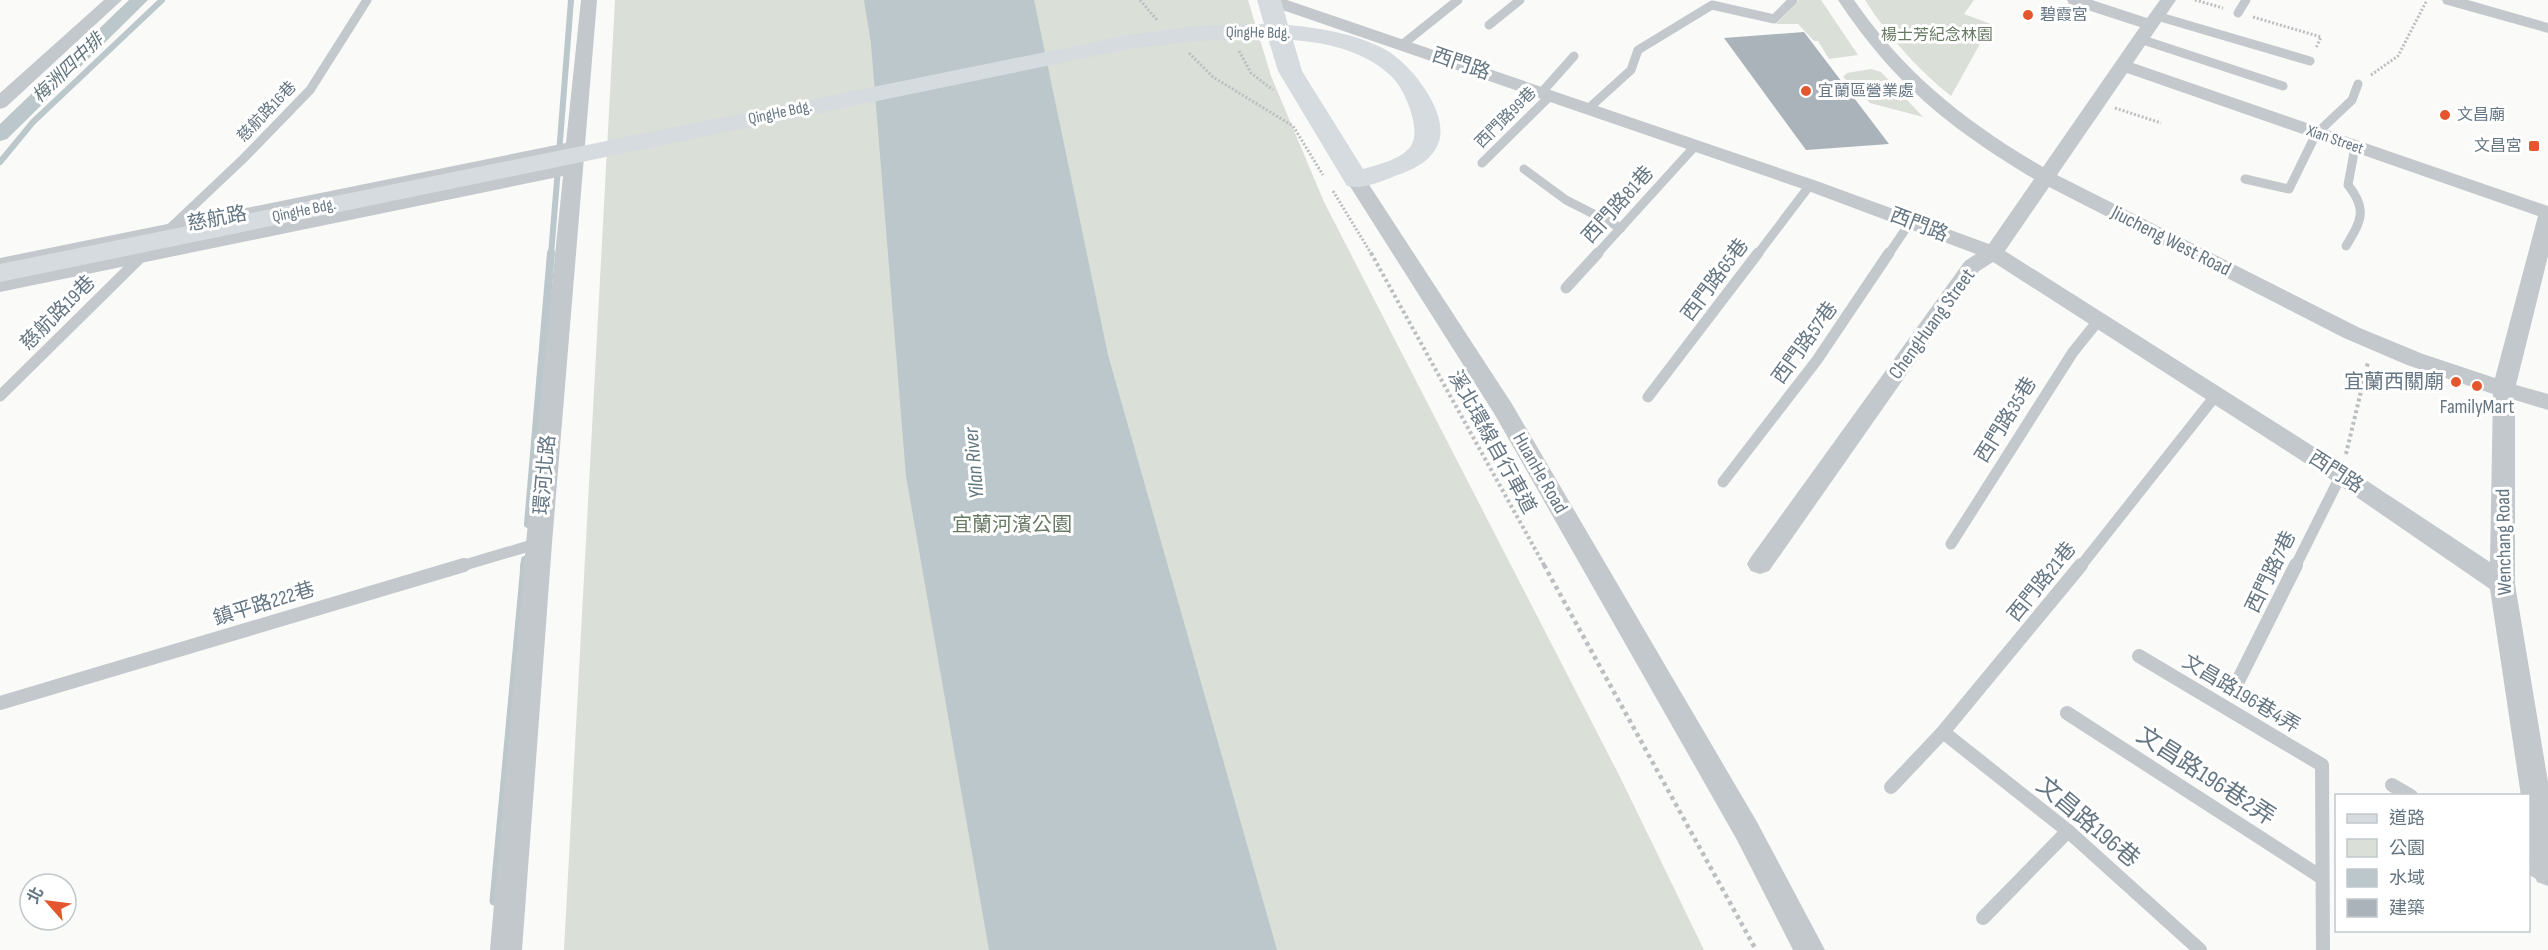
<svg xmlns="http://www.w3.org/2000/svg" width="2548" height="950" viewBox="0 0 2548 950" font-family="'Sofia Sans Condensed','Noto Sans TC',sans-serif">
<style>
.green{fill:#dadfd7}
.water{fill:#bbc7cb}
.lines{fill:none;stroke-linecap:round;stroke-linejoin:round}
.stream-far2{stroke:#bbc7cb;stroke-width:6}
.stream-far1{stroke:#bbc7cb;stroke-width:8}
.stream{stroke:#bbc7cb;stroke-width:9}
.canal{fill:#bbc7cb;fill-rule:evenodd}
.building{fill:#aab3b9}
.path-far2{stroke:#bbbfc2;stroke-width:3;stroke-dasharray:2 2;stroke-linecap:butt}
.path-far1{stroke:#bbbfc2;stroke-width:4;stroke-dasharray:3 3;stroke-linecap:butt}
.path{stroke:#bbbfc2;stroke-width:4.5;stroke-dasharray:4 4;stroke-linecap:butt}
.lane-far2{stroke:#c3c8cc;stroke-width:9}
.lane-far1{stroke:#c3c8cc;stroke-width:11}
.lane{stroke:#c3c8cc;stroke-width:14}
.street{fill:#c3c8cc;fill-rule:evenodd}
.secondary{fill:#d6dbdf;fill-rule:evenodd}
.poi-dot{fill:#e4572e;stroke:#fff;stroke-width:2}
.labels{text-anchor:middle;dominant-baseline:central;stroke-width:6;stroke-linejoin:round;paint-order:stroke}
.far-poi-label{font-size:16px;fill:#657683;stroke:#fff;text-anchor:start}
.far-street-label{font-size:16px;fill:#657683;stroke:#fff}
.far-park-label{font-size:16px;fill:#687a64;stroke:#fff}
.far-water-label{font-size:18px;font-style:italic;fill:#60757c;stroke:#fff}
.street-label{font-size:20px;fill:#657683;stroke:#fff}
.poi-label{font-size:20px;fill:#657683;stroke:#fff;text-anchor:end}
.park-label{font-size:20px;fill:#687a64;stroke:#fff}
.water-label{font-size:21px;font-style:italic;fill:#60757c;stroke:#fff}
.near-street-label{font-size:24px;fill:#657683;stroke:#fff}
</style>
<rect width="100%" height="100%" fill="#fafaf8"/>
<g class="green">
<polygon points="615,0 1248,0 1271,76 1324,202 1621,779 1704,950 564,950"/>
<polygon points="1799,0 1821,0 1858,55 1829,59 1818,41 1814,41 1798,24 1776,24"/>
<path d="M1865,0h109l-10,14 27,10 -40,72c-33,-26 -63,-60 -86,-96z"/>
<polygon points="1871,69 1881,72 1923,117 1870,103 1843,77 1847,73"/>
</g>
<polygon class="water" points="864,0 1034,0 1108,355 1277,950 989,950 906,476 871,44"/>
<g class="lines">
<g class="stream-far2">
<polyline points="559,154 571,0"/>
<polyline points="0,162 33,122 162,0"/>
<polyline points="551,255 558,168"/>
</g>
<g class="stream-far1">
<polyline points="528,524 551,253"/>
<polyline points="524,567 525,560"/>
</g>
<polyline class="stream" points="494,901 525,565"/>
<polygon class="canal" points="129,0 148,0 7,139 0,141 0,124"/>
</g>
<polygon class="building" points="1804,32 1889,144 1806,150 1724,38"/>
<g class="lines">
<g class="path-far2">
<polyline points="1140,0 1157,20"/>
<polyline points="2195,0 2223,8"/>
<polyline points="2253,17 2321,37 2316,48"/>
<polyline points="1239,51 1251,73 1273,90"/>
<polyline points="1189,53 1213,77 1293,126 1323,175"/>
<polyline points="2371,75 2398,56 2427,0"/>
<polyline points="2115,108 2161,123"/>
<polyline points="1333,191 1372,255"/>
</g>
<g class="path-far1">
<polyline points="1371,253 1545,567"/>
<polyline points="2346,454 2368,362"/>
</g>
<polyline class="path" points="1544,565 1756,950"/>
<g class="lane-far2">
<polyline points="2238,13 2246,0"/>
<polyline points="2157,16 2310,61"/>
<polyline points="1489,25 1520,0"/>
<polyline points="2140,39 2283,86"/>
<polyline points="1403,44 1458,0"/>
<polyline points="1542,92 1574,56"/>
<polyline points="1589,108 1631,70 1638,50 1712,5 1774,19 1793,0"/>
<polyline points="1482,163 1551,95"/>
<polyline points="1524,169 1566,200 1621,228"/>
<polyline points="2245,179 2289,189 2316,134 2352,100 2358,84"/>
<polyline points="169,229 243,159 310,90 367,0"/>
<path d="M2346,246c15,-25 22,-36 2,-61l7,-38"/>
<polyline points="1596,255 1696,145"/>
<polyline points="1757,255 1810,185"/>
<polyline points="1888,255 1911,221"/>
</g>
<g class="lane-far1">
<polyline points="1566,288 1598,253"/>
<polyline points="0,396 142,256"/>
<polyline points="1648,397 1758,253"/>
<polyline points="1723,482 1817,360 1889,253"/>
<polyline points="1951,544 2073,352 2098,321"/>
<polyline points="458,567 539,543"/>
<polyline points="2080,567 2216,395"/>
<polyline points="2295,567 2341,475"/>
</g>
<g class="lane">
<polyline points="2139,656 2322,765 2323,950"/>
<polyline points="2235,687 2296,565"/>
<polyline points="0,703 464,565"/>
<polyline points="2067,713 2321,877"/>
<polyline points="1943,732 2068,831 2200,950"/>
<polyline points="2392,785 2411,796"/>
<polyline points="1891,787 1943,732 2081,565"/>
<polyline points="2528,866 2548,878"/>
<polyline points="1983,918 2068,831"/>
</g>
<g class="street">
<polygon points="104,0 122,0 6,107 0,109 0,93"/>
<polygon points="581,0 597,0 552,543 522,950 490,950 526,543 563,176 0,292 0,278 564,164 565,155 0,272 0,258 566,143"/>
<path d="M1263,0h24l530,181 172,63 45,-65c-85,-51 -140,-95 -196,-179h16c51,74 112,122 189,167l97,-140 -71,-23 -2,-4h25l55,18 13,-18h16l-43,63 415,143v50l-32,129 32,9v16l-33,-10v184l33,198v104l-11,-4c-11,-27 -9,-58 -9,-86h-7l-31,-207 -157,-108 -340,-219 -14,9 -210,300 -9,3 -9,-3 -4,-7 4,-7 214,-296 11,-7 -173,-65 -538,-185zM2127,73l411,143 -43,162 -72,-24 -63,-26 -303,-153zM2049,187l295,151 63,27 86,29 -3,168 -141,-93 -344,-218z"/>
<polygon points="2442,0 2468,0 2548,23 2548,33 2444,4"/>
<polygon points="1356,174 1366,180 1512,404 1757,822 1825,950 1793,950 1737,840 1495,415 1346,180"/>
</g>
<path class="secondary" d="M1257,0h24l7,25c33,3 69,9 98,25 25,14 65,64 52,94 -7,18 -26,26 -43,32 -15,6 -33,14 -48,10l-69,-115 -10,-33 -72,3 -67,8 -1129,233v-18l1129,-229 67,-9 68,-2zM1293,40c26,2 53,7 76,20 9,5 23,15 28,23 10,13 23,46 15,61 -8,15 -35,21 -49,25l-61,-98z"/>
</g>
<g class="poi-dot">
<circle cx="2028" cy="15" r="6"/>
<circle cx="1806" cy="91" r="6"/>
<circle cx="2445" cy="115" r="6"/>
<rect x="2528" y="140" width="12" height="12" rx="3"/>
<circle cx="2456" cy="382" r="6"/>
<circle cx="2477" cy="386" r="6"/>
</g>
<g class="labels">
<g class="far-poi-label">
<text x="2040" y="15">碧霞宮</text>
<text x="1818" y="91">宜蘭區營業處</text>
<text x="2457" y="115">文昌廟</text>
<text x="2522" y="146" text-anchor="end">文昌宮</text>
</g>
<g class="far-street-label">
<text transform="translate(1258 33) rotate(1)">QingHe Bdg.</text>
<text transform="translate(267 112) rotate(-46)">慈航路16巷</text>
<text transform="translate(780 113) rotate(-12)">QingHe Bdg.</text>
<text transform="translate(1506 118) rotate(-45)">西門路99巷</text>
<text transform="translate(2335 140) rotate(19)">Xian Street</text>
<text transform="translate(304 211) rotate(-12)">QingHe Bdg.</text>
</g>
<g class="far-park-label">
<text x="1937" y="35">楊士芳紀念林園</text>
</g>
<g class="far-water-label">
<text transform="translate(68 68) rotate(-44)">梅洲四中排</text>
</g>
<g class="street-label">
<text transform="translate(1461 64) rotate(19)">西門路</text>
<text transform="translate(1618 205) rotate(-48)">西門路81巷</text>
<text transform="translate(217 219) rotate(-11)">慈航路</text>
<text transform="translate(1919 225) rotate(21)">西門路</text>
<text transform="translate(2171 241) rotate(27)">Jiucheng West Road</text>
<text transform="translate(1715 280) rotate(-53)">西門路65巷</text>
<text transform="translate(58 313) rotate(-45)">慈航路19巷</text>
<text transform="translate(1932 324) rotate(-54)">ChengHuang Street</text>
<text transform="translate(1805 343) rotate(-54)">西門路57巷</text>
<text transform="translate(2006 420) rotate(-58)">西門路35巷</text>
<text transform="translate(1492 442) rotate(61)">溪北環線自行車道</text>
<text transform="translate(2336 472) rotate(33)">西門路</text>
<text transform="translate(1540 473) rotate(60)">HuanHe Road</text>
<text transform="translate(545 475) rotate(-85)">環河北路</text>
<text transform="translate(2504 542) rotate(-91)">Wenchang Road</text>
<text transform="translate(2271 572) rotate(-64)">西門路7巷</text>
<text transform="translate(2042 582) rotate(-51)">西門路21巷</text>
<text transform="translate(264 604) rotate(-17)">鎮平路222巷</text>
<text transform="translate(2241 694) rotate(31)">文昌路196巷4弄</text>
</g>
<g class="poi-label">
<text x="2444" y="382">宜蘭西關廟</text>
<text x="2477" y="407" text-anchor="middle">FamilyMart</text>
</g>
<g class="park-label">
<text x="1012" y="525">宜蘭河濱公園</text>
</g>
<g class="water-label">
<text transform="translate(974 463) rotate(-95)">Yilan River</text>
</g>
<g class="near-street-label">
<text transform="translate(2206 776) rotate(33)">文昌路196巷2弄</text>
<text transform="translate(2088 822) rotate(40)">文昌路196巷</text>
</g>
</g>
<rect x="2335" y="794" width="195" height="138" fill="#ffffff" stroke="#c1c8cd" stroke-width="1.5"/>
<rect x="2347" y="814" width="30" height="9" fill="#d6dbdf" stroke="#c1c8cd" stroke-width="1.5"/>
<text x="2389" y="824" font-size="18" fill="#657683">道路</text>
<rect x="2347" y="839" width="30" height="18" fill="#dadfd7" stroke="#c1c8cd" stroke-width="1.5"/>
<text x="2389" y="854" font-size="18" fill="#657683">公園</text>
<rect x="2347" y="869" width="30" height="18" fill="#bbc7cb" stroke="#c1c8cd" stroke-width="1.5"/>
<text x="2389" y="884" font-size="18" fill="#657683">水域</text>
<rect x="2347" y="899" width="30" height="18" fill="#aab3b9" stroke="#c1c8cd" stroke-width="1.5"/>
<text x="2389" y="914" font-size="18" fill="#657683">建築</text>
<g transform="translate(48 902) rotate(298)"><circle r="28" fill="#ffffff" stroke="#c1c8cd" stroke-width="1.5"/>
<path d="M0-4.5L10 22L0 15L-10 22Z" fill="#e4572e"/>
<text y="-9" font-size="16" font-weight="bold" text-anchor="middle" fill="#657683">北</text>
</g>
</svg>
